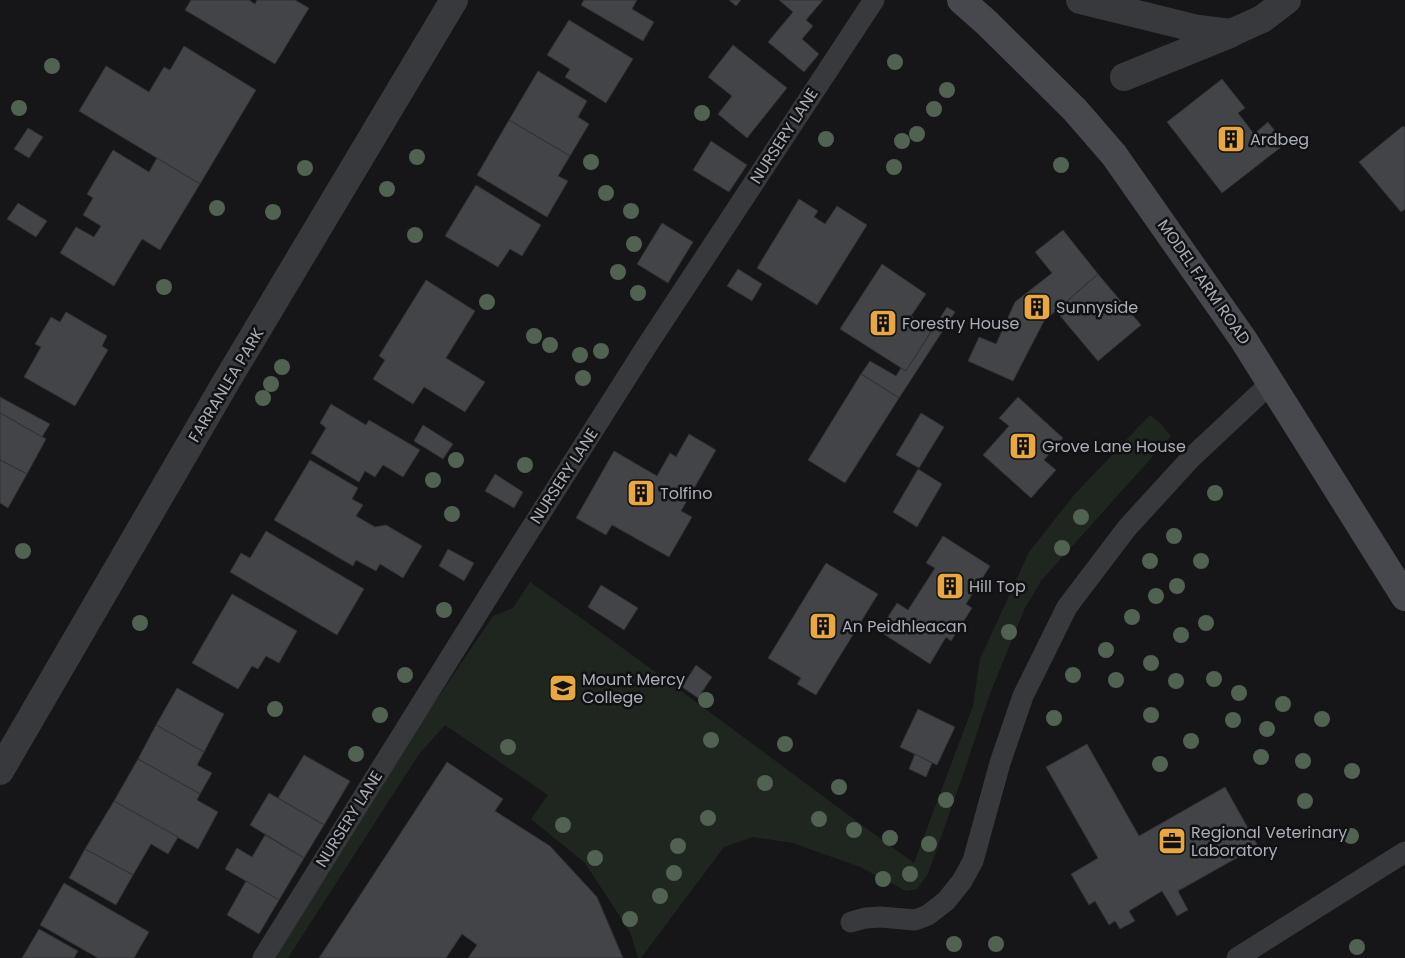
<svg xmlns="http://www.w3.org/2000/svg" width="1405" height="958" viewBox="0 0 1405 958" font-family="Poppins,sans-serif">
<style>
.green{fill:#1f261f}
.building{fill:#434448;stroke:#303134}
.lines{fill:none;stroke-linecap:round;stroke-linejoin:round}
.service{stroke:#38393d;stroke-width:21}
.minor{stroke:#38393d;stroke-width:28}
.secondary{stroke:#46484d;stroke-width:28}
.tree{fill:#516252}
.labels{text-anchor:middle;dominant-baseline:central;stroke-width:5;stroke-linejoin:round;paint-order:stroke}
.street-label{font-size:16px;fill:#a9aeb7;stroke:#111113}
.poi-label{font-size:16px;fill:#a9aeb7;stroke:#111113;text-anchor:start}
</style>
<rect width="100%" height="100%" fill="#161618"/>
<path class="green" d="M1150,415l10,8 11,13 -130,145 -16,27 -36,88 -25,76 -36,102 -11,15 -11,2 -46,-24 -67,-24 -40,-6 -29,10 -83,111h-3l-8,-26 -45,-69 -54,-44 17,-24 -103,-70 -26,29 -131,204h-17l99,-160 123,-182 20,-8 17,-26c130,91 256,188 384,281l59,-157 7,-47 49,-107 45,-57z"/>
<g class="building">
<polygon points="191,0 249,0 255,4 257,0 295,0 309,8 275,64 185,10"/>
<polygon points="584,0 637,0 632,9 654,22 643,41 581,5"/>
<polygon points="729,0 741,0 736,6"/>
<polygon points="779,0 823,0 806,20 813,26 802,39 819,54 804,72 768,42 793,12"/>
<polygon points="569,20 633,59 606,103 565,77 570,69 547,55"/>
<polygon points="733,45 787,88 747,138 718,114 732,96 708,77"/>
<polygon points="184,46 256,90 200,184 79,111 106,66 149,92 164,67 170,70"/>
<polygon points="538,71 587,101 578,117 589,124 570,156 509,120"/>
<polygon points="1222,79 1245,108 1238,113 1254,134 1268,122 1285,144 1222,193 1167,122"/>
<polygon points="509,120 570,156 558,176 568,181 547,217 477,175"/>
<polygon points="1403,126 1405,128 1405,209 1401,212 1359,162"/>
<polygon points="28,128 43,137 29,158 14,149"/>
<polygon points="711,141 747,165 729,192 693,170"/>
<polygon points="113,150 149,172 157,158 200,184 160,250 142,239 114,286 60,253 76,227 94,237 101,226 83,215 93,198 87,194"/>
<polygon points="476,185 541,225 522,256 510,249 498,267 445,236"/>
<polygon points="799,199 818,211 814,217 825,224 837,206 867,225 817,305 757,268"/>
<polygon points="18,203 47,221 36,237 7,219"/>
<polygon points="662,223 693,242 668,283 637,264"/>
<polygon points="1063,230 1098,274 1044,321 1013,381 968,361 979,337 996,344 1015,302 1052,273 1035,252"/>
<polygon points="882,264 926,294 911,316 932,330 906,371 840,329"/>
<polygon points="738,269 762,284 752,301 727,286"/>
<polygon points="1098,274 1141,325 1098,361 1056,311"/>
<polygon points="426,280 475,311 446,358 485,382 465,412 424,387 413,404 373,379 385,360 379,356"/>
<polygon points="947,307 955,312 899,398 861,374 870,361 896,376 901,368 906,371"/>
<polygon points="66,312 107,336 102,346 108,350 75,406 24,377 41,347 35,344 51,317 60,322"/>
<polygon points="861,374 899,398 845,483 808,460"/>
<polygon points="0,397 50,424 42,437 0,413"/>
<polygon points="1018,397 1063,438 1044,460 1056,470 1031,498 983,455 1009,426 999,418"/>
<polygon points="331,404 366,425 369,420 420,450 403,477 383,465 375,477 365,471 359,482 311,453 326,428 320,423"/>
<polygon points="0,413 46,439 27,474 0,460"/>
<polygon points="921,413 944,427 919,468 896,455"/>
<polygon points="423,425 453,444 443,459 414,441"/>
<polygon points="689,434 716,450 681,511 692,517 669,557 612,525 606,535 576,518 614,451 657,476 670,453 676,457"/>
<polygon points="0,460 27,474 8,508 0,503"/>
<polygon points="310,460 358,488 352,499 363,505 356,516 375,527 386,525 422,546 403,578 380,564 376,571 356,560 353,566 274,520"/>
<polygon points="918,469 942,484 917,527 893,512"/>
<polygon points="495,474 523,492 514,508 485,491"/>
<polygon points="266,531 364,589 337,635 230,572 241,553 250,558"/>
<polygon points="943,536 990,566 966,604 972,608 951,641 946,637 930,664 879,631 897,603 908,610 935,568 926,563"/>
<polygon points="448,549 474,563 464,581 439,566"/>
<polygon points="826,563 878,594 816,695 797,684 801,678 768,658"/>
<polygon points="601,585 638,608 624,630 588,607"/>
<polygon points="232,594 297,631 279,663 266,656 258,669 252,666 238,689 192,663"/>
<polygon points="696,665 712,677 698,698 682,687"/>
<polygon points="177,688 224,714 204,752 156,725"/>
<polygon points="918,709 955,727 937,765 900,747"/>
<polygon points="156,725 204,752 197,765 212,773 200,794 138,759"/>
<polygon points="1087,744 1139,836 1225,787 1258,846 1178,891 1188,910 1177,916 1162,891 1129,911 1135,921 1120,929 1115,921 1109,925 1095,901 1089,905 1071,874 1098,858 1046,767"/>
<polygon points="915,754 932,763 926,777 909,769"/>
<polygon points="304,755 350,781 324,825 278,798"/>
<polygon points="138,759 200,794 197,800 218,812 198,849 114,801"/>
<polygon points="447,762 503,799 495,811 550,846 597,897 623,958 468,958 477,945 462,934 446,958 319,958"/>
<polygon points="269,793 324,825 304,858 250,825"/>
<polygon points="114,801 178,837 168,854 151,844 133,875 85,849"/>
<polygon points="265,835 304,858 279,900 225,869 237,848 252,857"/>
<polygon points="85,849 133,875 116,905 69,878"/>
<polygon points="246,881 279,900 259,934 227,915"/>
<polygon points="64,883 149,932 134,958 98,958 40,925"/>
<polygon points="39,929 78,951 74,958 22,958"/>
</g>
<g class="lines">
<g class="service">
<polyline points="851,922 865,918 880,917 915,920 928,915 946,901 962,881 973,861 1000,763 1023,696 1067,607 1127,528 1191,458 1271,383"/>
<polyline points="263,958 504,571 646,347 874,0"/>
<polyline points="1237,958 1405,852"/>
</g>
<g class="minor">
<polyline points="1080,0 1198,29 1231,33 1262,19 1287,0"/>
<polyline points="1124,77 1230,34"/>
<polyline points="0,771 226,382 454,0"/>
</g>
<polyline class="secondary" points="961,0 987,23 1075,110 1114,155 1243,339 1405,597"/>
</g>
<g class="tree">
<circle cx="895" cy="62" r="8"/>
<circle cx="52" cy="66" r="8"/>
<circle cx="947" cy="90" r="8"/>
<circle cx="19" cy="108" r="8"/>
<circle cx="934" cy="109" r="8"/>
<circle cx="702" cy="113" r="8"/>
<circle cx="917" cy="134" r="8"/>
<circle cx="826" cy="139" r="8"/>
<circle cx="902" cy="141" r="8"/>
<circle cx="417" cy="157" r="8"/>
<circle cx="591" cy="162" r="8"/>
<circle cx="1061" cy="165" r="8"/>
<circle cx="894" cy="167" r="8"/>
<circle cx="305" cy="168" r="8"/>
<circle cx="387" cy="189" r="8"/>
<circle cx="606" cy="193" r="8"/>
<circle cx="217" cy="208" r="8"/>
<circle cx="631" cy="211" r="8"/>
<circle cx="273" cy="212" r="8"/>
<circle cx="415" cy="235" r="8"/>
<circle cx="634" cy="244" r="8"/>
<circle cx="618" cy="272" r="8"/>
<circle cx="164" cy="287" r="8"/>
<circle cx="638" cy="293" r="8"/>
<circle cx="487" cy="302" r="8"/>
<circle cx="534" cy="336" r="8"/>
<circle cx="550" cy="345" r="8"/>
<circle cx="601" cy="351" r="8"/>
<circle cx="580" cy="355" r="8"/>
<circle cx="282" cy="367" r="8"/>
<circle cx="583" cy="378" r="8"/>
<circle cx="271" cy="384" r="8"/>
<circle cx="263" cy="398" r="8"/>
<circle cx="456" cy="460" r="8"/>
<circle cx="525" cy="465" r="8"/>
<circle cx="433" cy="480" r="8"/>
<circle cx="1215" cy="493" r="8"/>
<circle cx="452" cy="514" r="8"/>
<circle cx="1081" cy="517" r="8"/>
<circle cx="1174" cy="536" r="8"/>
<circle cx="1062" cy="548" r="8"/>
<circle cx="23" cy="551" r="8"/>
<circle cx="1150" cy="561" r="8"/>
<circle cx="1201" cy="561" r="8"/>
<circle cx="1177" cy="586" r="8"/>
<circle cx="1156" cy="596" r="8"/>
<circle cx="444" cy="610" r="8"/>
<circle cx="1132" cy="617" r="8"/>
<circle cx="140" cy="623" r="8"/>
<circle cx="1206" cy="623" r="8"/>
<circle cx="1009" cy="632" r="8"/>
<circle cx="1181" cy="635" r="8"/>
<circle cx="1106" cy="650" r="8"/>
<circle cx="1151" cy="663" r="8"/>
<circle cx="405" cy="675" r="8"/>
<circle cx="1073" cy="675" r="8"/>
<circle cx="1214" cy="679" r="8"/>
<circle cx="1116" cy="680" r="8"/>
<circle cx="1176" cy="681" r="8"/>
<circle cx="1239" cy="693" r="8"/>
<circle cx="706" cy="700" r="8"/>
<circle cx="1283" cy="704" r="8"/>
<circle cx="275" cy="709" r="8"/>
<circle cx="380" cy="715" r="8"/>
<circle cx="1151" cy="715" r="8"/>
<circle cx="1054" cy="718" r="8"/>
<circle cx="1322" cy="719" r="8"/>
<circle cx="1233" cy="720" r="8"/>
<circle cx="1267" cy="729" r="8"/>
<circle cx="711" cy="740" r="8"/>
<circle cx="1191" cy="741" r="8"/>
<circle cx="785" cy="744" r="8"/>
<circle cx="508" cy="747" r="8"/>
<circle cx="356" cy="754" r="8"/>
<circle cx="1261" cy="757" r="8"/>
<circle cx="1303" cy="761" r="8"/>
<circle cx="1160" cy="764" r="8"/>
<circle cx="1352" cy="771" r="8"/>
<circle cx="765" cy="783" r="8"/>
<circle cx="839" cy="787" r="8"/>
<circle cx="946" cy="800" r="8"/>
<circle cx="1305" cy="801" r="8"/>
<circle cx="708" cy="818" r="8"/>
<circle cx="819" cy="819" r="8"/>
<circle cx="563" cy="825" r="8"/>
<circle cx="854" cy="830" r="8"/>
<circle cx="1351" cy="836" r="8"/>
<circle cx="890" cy="838" r="8"/>
<circle cx="929" cy="844" r="8"/>
<circle cx="678" cy="846" r="8"/>
<circle cx="595" cy="858" r="8"/>
<circle cx="674" cy="873" r="8"/>
<circle cx="910" cy="874" r="8"/>
<circle cx="883" cy="879" r="8"/>
<circle cx="660" cy="896" r="8"/>
<circle cx="630" cy="919" r="8"/>
<circle cx="954" cy="944" r="8"/>
<circle cx="996" cy="944" r="8"/>
<circle cx="1357" cy="947" r="8"/>
</g>
<defs>
<symbol id="building-square" viewBox="-11 -11 22 22"><rect x="-9" y="-9" width="18" height="18" rx="4" fill="#e8a73f" stroke="#111113"/><path d="M-4-6H4V6H1V3H-1V6H-4ZM-2.5-4.3h1.7v1.8h-1.7ZM.8-4.3h1.7v1.8H.8ZM-2.5-1h1.7V.8h-1.7ZM.8-1h1.7V.8H.8Z" fill="#111"/></symbol>
<symbol id="school-square" viewBox="-11 -11 22 22"><rect x="-9" y="-9" width="18" height="18" rx="4" fill="#e8a73f" stroke="#111113"/><path d="M0-5L7-2L0 1L-7-2ZM-4 1L0 2.5L4 1V4Q0 6-4 4Z" fill="#111"/></symbol>
<symbol id="office-square" viewBox="-11 -11 22 22"><rect x="-9" y="-9" width="18" height="18" rx="4" fill="#e8a73f" stroke="#111113"/><path d="M-6-3h4V-5.5h4V-3h4V5H-6ZM-1-4.5V-3h2v-1.5ZM-6 0V1H6V0Z" fill="#111"/></symbol>
</defs>
<g fill-rule="evenodd">
<use href="#building-square" x="1215" y="123" width="32" height="32"/>
<use href="#building-square" x="1021" y="291" width="32" height="32"/>
<use href="#building-square" x="867" y="307" width="32" height="32"/>
<use href="#building-square" x="1007" y="430" width="32" height="32"/>
<use href="#building-square" x="625" y="477" width="32" height="32"/>
<use href="#building-square" x="934" y="570" width="32" height="32"/>
<use href="#building-square" x="807" y="610" width="32" height="32"/>
<use href="#school-square" x="547" y="672" width="32" height="32"/>
<use href="#office-square" x="1156" y="825" width="32" height="32"/>
</g>
<g class="labels">
<g class="street-label">
<text transform="translate(784 136) rotate(-57)">NURSERY LANE</text>
<text transform="translate(1204 282) rotate(55)">MODEL FARM ROAD</text>
<text transform="translate(226 385) rotate(-59)">FARRANLEA PARK</text>
<text transform="translate(564 476) rotate(-57)">NURSERY LANE</text>
<text transform="translate(349 819) rotate(-58)">NURSERY LANE</text>
</g>
<g class="poi-label">
<text x="1250" y="139">Ardbeg</text>
<text x="1056" y="307">Sunnyside</text>
<text x="902" y="323">Forestry House</text>
<text x="1042" y="446">Grove Lane House</text>
<text x="660" y="493">Tolfino</text>
<text x="969" y="586">Hill Top</text>
<text x="842" y="626">An Peidhleacan</text>
<text x="582" y="679">Mount Mercy<tspan x="582" dy="18">College</tspan></text>
<text x="1191" y="832">Regional Veterinary<tspan x="1191" dy="18">Laboratory</tspan></text>
</g>
</g>
</svg>
